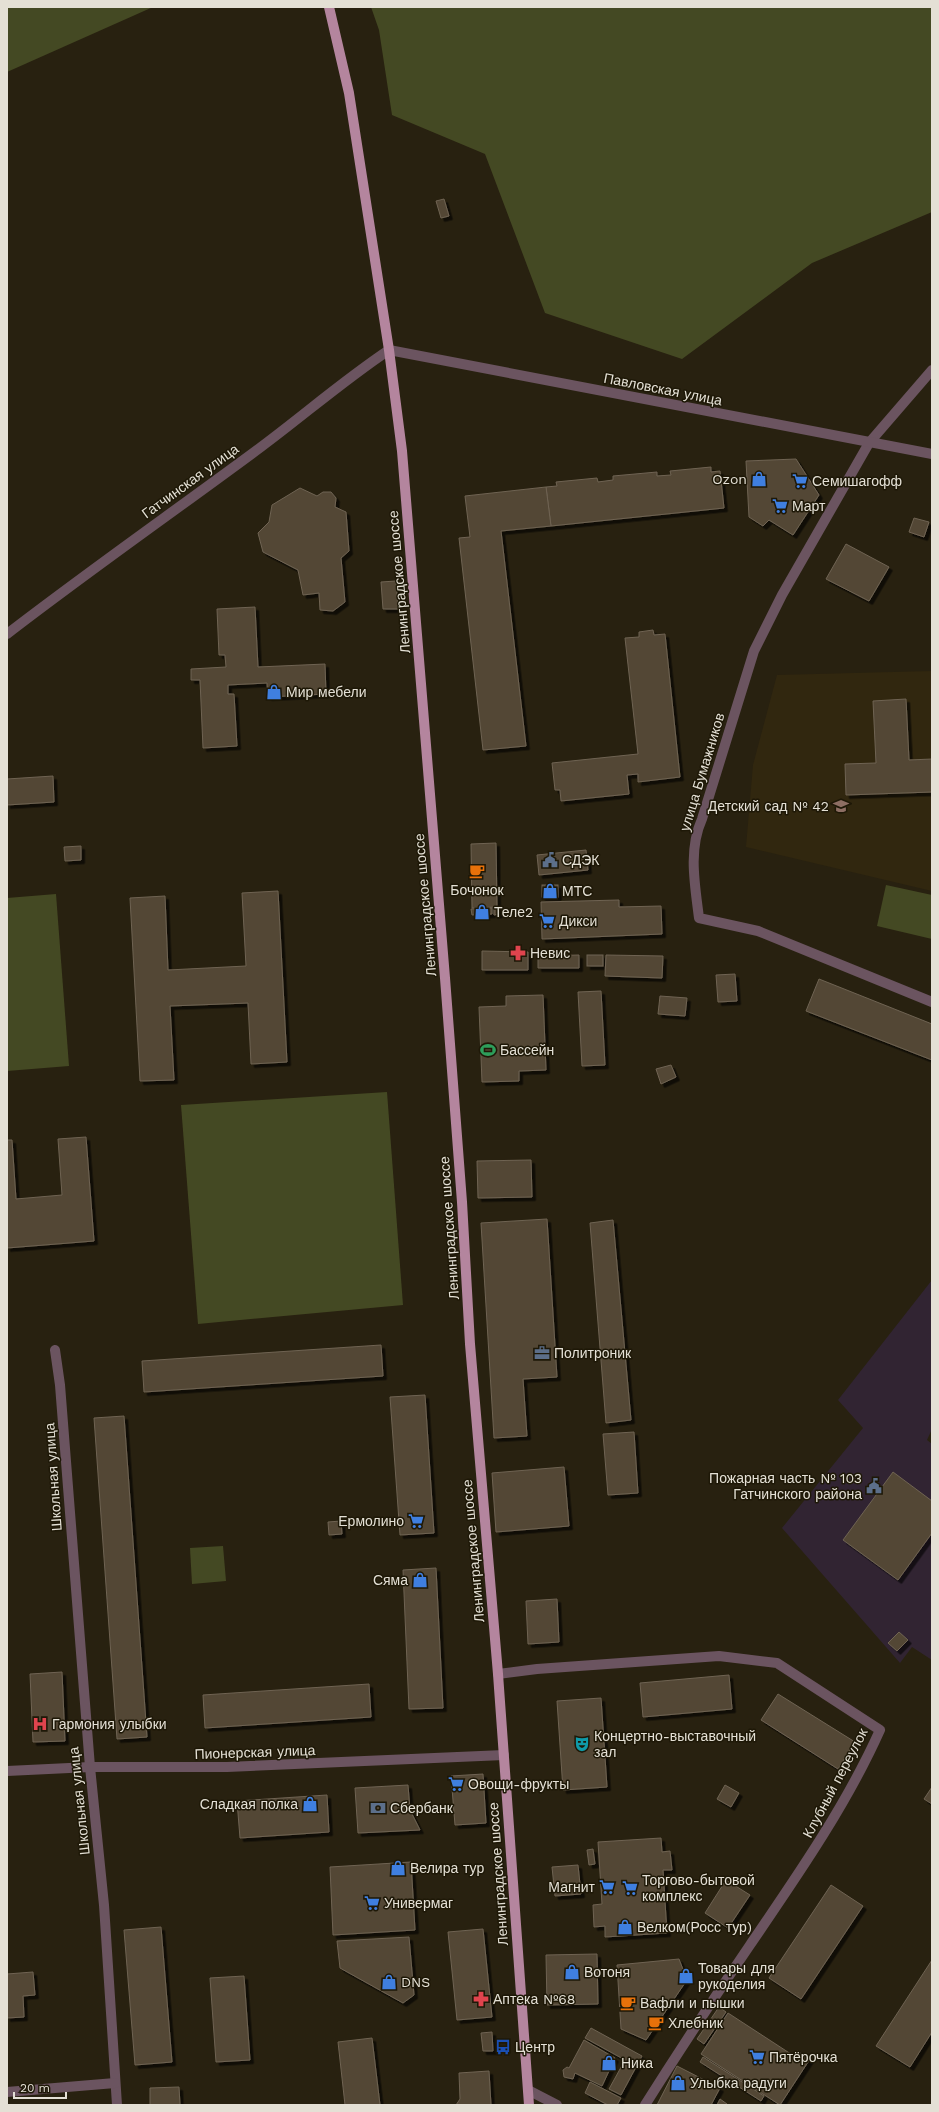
<svg xmlns="http://www.w3.org/2000/svg" width="939" height="2112" viewBox="0 0 939 2112" font-family="'Work Sans',sans-serif">
<style>
.industrial{fill:#312432}
.built{fill:#31270f}
.green{fill:#444923}
.building{fill:#524736;stroke:#6f6352;filter:url(#shadow)}
.lines{fill:none;stroke-linecap:round;stroke-linejoin:round}
.minor{stroke:#6b5460;stroke-width:10}
.major{stroke:#b4859e;stroke-width:10}
.labels{text-anchor:middle;dominant-baseline:central;stroke-width:3;stroke-linejoin:round;paint-order:stroke}
.street-label{font-size:14px;fill:#e4e0d5;stroke:#1e1807}
.poi-label{font-size:14px;fill:#e4e0d5;stroke:#1e1807;text-anchor:start}
</style>
<defs>
<filter id="shadow"><feDropShadow dx="3.5" dy="3.5" stdDeviation="0" flood-color="#0009"/></filter>
</defs>
<rect width="100%" height="100%" fill="#282110"/>
<polygon class="industrial" points="932,1280 932,1429 927,1440 932,1444 932,1660 912,1647 900,1663 782,1528 863,1428 838,1400"/>
<polygon class="built" points="932,671 932,891 746,847 753,765 777,675"/>
<g class="green">
<polygon points="7,7 153,7 7,72"/>
<polygon points="371,7 932,7 932,212 812,263 682,359 545,313 485,154 392,115 379,30"/>
<polygon points="886,885 932,895 932,939 877,926"/>
<polygon points="56,894 69,1066 7,1071 7,898"/>
<polygon points="387,1092 403,1305 198,1324 181,1105"/>
<polygon points="223,1546 226,1581 192,1584 190,1548"/>
</g>
<g class="building">
<polygon points="444,199 449,216 441,218 436,201"/>
<polygon points="796,459 819,495 793,535 769,520 763,526 749,517 746,461"/>
<polygon points="711,467 711,472 720,471 724,508 551,526 546,487 557,486 556,482 597,478 598,482 613,480 613,476 657,472 657,476 671,475 670,471"/>
<polygon points="546,487 551,526 501,531 526,746 483,750 459,538 470,537 465,496"/>
<polygon points="300,488 317,496 323,492 331,492 336,498 335,507 346,512 349,551 341,558 345,602 333,611 320,610 319,593 303,595 298,570 263,552 258,533 269,522 272,505"/>
<polygon points="914,518 929,522 924,537 909,532"/>
<polygon points="846,544 889,567 869,601 826,579"/>
<polygon points="396,581 398,609 383,609 381,582"/>
<polygon points="255,607 258,667 325,664 326,694 268,697 267,683 228,685 228,694 234,694 237,746 203,748 200,680 191,680 191,669 226,667 225,655 219,655 217,609"/>
<polygon points="653,630 654,635 665,634 680,777 638,782 638,774 627,775 629,794 561,801 560,790 555,790 552,763 638,754 625,638 639,637 639,632"/>
<polygon points="906,699 909,760 932,759 932,792 846,795 845,764 876,763 873,701"/>
<polygon points="53,776 54,802 7,805 7,779"/>
<polygon points="496,843 497,907 472,908 471,844"/>
<polygon points="81,846 81,860 65,861 64,847"/>
<polygon points="586,850 588,870 539,875 537,855"/>
<rect x="542" y="885" width="16" height="12"/>
<polygon points="278,891 287,1062 251,1064 248,1003 170,1006 174,1080 140,1081 130,898 165,896 168,970 246,966 242,893"/>
<polygon points="619,900 619,907 661,906 662,934 542,939 541,902"/>
<polygon points="492,908 492,914 472,915 471,909"/>
<polygon points="494,908 498,908 499,914 494,915"/>
<polygon points="482,951 528,952 528,970 482,970"/>
<polygon points="579,955 579,968 538,968 538,956"/>
<rect x="587" y="955" width="16" height="11"/>
<polygon points="606,955 663,956 662,978 605,976"/>
<polygon points="735,974 737,1001 718,1002 716,975"/>
<polygon points="819,979 932,1024 932,1060 806,1011"/>
<polygon points="601,991 605,1065 582,1066 578,992"/>
<polygon points="543,995 546,1070 519,1071 519,1081 482,1082 479,1007 506,1006 506,996"/>
<polygon points="660,996 687,998 685,1016 658,1014"/>
<polygon points="671,1065 676,1077 661,1084 656,1069"/>
<polygon points="86,1137 94,1241 7,1248 7,1140 12,1140 16,1199 62,1195 58,1139"/>
<polygon points="531,1160 532,1197 478,1198 477,1161"/>
<polygon points="547,1219 557,1377 523,1379 527,1436 494,1438 481,1223"/>
<polygon points="613,1220 631,1420 606,1423 590,1223"/>
<polygon points="381,1345 383,1376 144,1392 142,1361"/>
<polygon points="425,1395 434,1533 400,1535 390,1397"/>
<polygon points="124,1416 147,1737 117,1739 94,1418"/>
<polygon points="634,1432 638,1493 608,1495 603,1434"/>
<polygon points="564,1467 569,1526 496,1532 492,1473"/>
<polygon points="893,1472 932,1501 932,1533 898,1580 843,1540"/>
<polygon points="341,1521 342,1534 329,1535 328,1522"/>
<polygon points="436,1568 443,1708 409,1709 403,1570"/>
<polygon points="557,1599 559,1642 528,1644 526,1601"/>
<polygon points="899,1632 908,1640 897,1651 888,1643"/>
<polygon points="62,1672 65,1741 33,1742 30,1674"/>
<polygon points="729,1675 732,1709 643,1717 640,1683"/>
<polygon points="369,1684 371,1717 205,1728 203,1695"/>
<polygon points="778,1694 855,1742 838,1769 761,1720"/>
<polygon points="601,1698 607,1787 563,1790 557,1701"/>
<polygon points="483,1774 486,1823 455,1825 451,1776"/>
<polygon points="408,1785 410,1810 420,1830 358,1833 355,1788"/>
<polygon points="725,1785 739,1793 731,1807 717,1799"/>
<polygon points="932,1787 932,1804 924,1799"/>
<polygon points="327,1795 329,1832 240,1838 237,1801"/>
<polygon points="661,1838 662,1852 670,1851 672,1870 663,1870 667,1933 605,1937 605,1926 594,1927 593,1905 602,1904 598,1842"/>
<polygon points="593,1849 595,1864 589,1865 587,1850"/>
<polygon points="411,1862 415,1930 333,1935 330,1867"/>
<polygon points="578,1865 581,1894 555,1896 552,1867"/>
<polygon points="726,1880 750,1895 728,1928 705,1913"/>
<polygon points="831,1885 863,1906 801,1999 769,1978"/>
<polygon points="161,1927 172,2062 135,2065 124,1930"/>
<polygon points="483,1929 492,2017 457,2020 448,1932"/>
<polygon points="409,1937 414,1995 403,2003 340,1968 337,1941"/>
<polygon points="597,1954 598,2004 547,2005 546,1955"/>
<polygon points="679,1959 687,1980 646,2040 621,2029 617,1965"/>
<polygon points="932,1960 932,2032 910,2067 876,2046"/>
<polygon points="33,1972 35,1995 23,1996 24,2017 7,2018 7,1974"/>
<polygon points="244,1976 250,2060 216,2062 210,1978"/>
<polygon points="719,2007 726,2012 704,2044 697,2039"/>
<polygon points="728,2013 794,2056 797,2051 810,2059 780,2105 701,2054"/>
<polygon points="591,2028 642,2056 621,2095 609,2089 625,2060 585,2038"/>
<polygon points="492,2032 493,2051 483,2051 481,2033"/>
<polygon points="372,2038 380,2105 345,2105 338,2042"/>
<polygon points="584,2040 615,2058 602,2086 575,2073 573,2079 564,2077 563,2070 567,2067 569,2068"/>
<polygon points="703,2057 764,2096 761,2101 700,2062"/>
<polygon points="677,2066 720,2088 711,2105 657,2105"/>
<polygon points="489,2071 491,2105 456,2105 460,2099 459,2073"/>
<polygon points="590,2082 621,2098 617,2105 608,2105 585,2093"/>
<polygon points="179,2087 180,2105 150,2105 150,2088"/>
<polygon points="720,2099 727,2104 727,2105 717,2105"/>
</g>
<g class="lines">
<g class="minor">
<path d="M932,370l-63,73 -87,152 -28,56 -52,168c-14,31 -7,66 -3,99l59,13 174,71"/>
<path d="M7,634c83,-64 169,-124 254,-187 43,-32 83,-67 128,-97l543,104"/>
<polyline points="55,1350 60,1385 90,1767 104,1905 117,2105"/>
<path d="M498,1674l39,-5 182,-13 58,7 103,67c-34,76 -83,146 -130,215 -36,53 -71,106 -105,160"/>
<polyline points="7,1771 90,1767 227,1767 504,1755"/>
<polyline points="528,2090 557,2105"/>
<polyline points="7,2092 115,2083"/>
</g>
<polyline class="major" points="329,7 349,93 389,350 402,451 445,978 462,1202 470,1344 498,1674 529,2105"/>
</g>
<defs>
<symbol id="shop-bare" viewBox="-9 -9 18 18"><path d="M-5-2.5h2.3a2.7 3.5 0 0 1 5.4 0H5L5.5 6h-11ZM-1.5-2.5h3a1.5 2.3 0 0 0-3 0Z" fill="#3f7fe0" stroke="#1e1807" stroke-width="2.5" paint-order="stroke"/></symbol>
<symbol id="supermarket-bare" viewBox="-9 -9 18 18"><path d="M-6-5.5h2.5l.6 2H6L4.5 2H-2.5L-4.4-4H-6ZM-1.5 3.2a1.3 1.3 0 1 0 .1 0ZM3 3.2a1.3 1.3 0 1 0 .1 0Z" fill="#3f7fe0" stroke="#1e1807" stroke-width="2.5" paint-order="stroke"/></symbol>
<symbol id="school-bare" viewBox="-9 -9 18 18"><path d="M0-5L7-2L0 1L-7-2ZM-4 1L0 2.5L4 1V4Q0 6-4 4Z" fill="#8d6e63" stroke="#1e1807" stroke-width="2.5" paint-order="stroke"/></symbol>
<symbol id="civic-bare" viewBox="-9 -9 18 18"><path d="M-.6-6.5H3V-4.5H.6V-3L4-1V1h2V6H-6V1h2V-1L-.6-3ZM-1.2 2.5V6h2.4V2.5Z" fill="#5c6f8a" stroke="#1e1807" stroke-width="2.5" paint-order="stroke"/></symbol>
<symbol id="cafe-bare" viewBox="-9 -9 18 18"><path d="M-5.5-4.5H6V0H3Q3 3.5 0 3.5H-2.5Q-5.5 3.5-5.5 0ZM3-3.2v2h1.7v-2ZM-6 4.5H4V6H-6Z" fill="#e8710a" stroke="#1e1807" stroke-width="2.5" paint-order="stroke"/></symbol>
<symbol id="pharmacy-bare" viewBox="-9 -9 18 18"><path d="M-2-6h4v4h4v4h-4v4h-4v-4h-4v-4h4Z" fill="#e0444e" stroke="#1e1807" stroke-width="2.5" paint-order="stroke"/></symbol>
<symbol id="stadium-bare" viewBox="-9 -9 18 18"><path d="M0-5a6.5 5 0 1 0 0 10a6.5 5 0 1 0 0-10ZM-3.5-1.8h7v3.6h-7Z" fill="#2e9e5b" stroke="#1e1807" stroke-width="2.5" paint-order="stroke"/></symbol>
<symbol id="office-bare" viewBox="-9 -9 18 18"><path d="M-6-3h4V-5.5h4V-3h4V5H-6ZM-1-4.5V-3h2v-1.5ZM-6 0V1H6V0Z" fill="#5c6f8a" stroke="#1e1807" stroke-width="2.5" paint-order="stroke"/></symbol>
<symbol id="hospital-bare" viewBox="-9 -9 18 18"><path d="M-5-5h3v3.5h4V-5h3V5h-3V1.5h-4V5h-3Z" fill="#e0444e" stroke="#1e1807" stroke-width="2.5" paint-order="stroke"/></symbol>
<symbol id="theatre-bare" viewBox="-9 -9 18 18"><path d="M-5-5.5Q0-4 5-5.5V0Q5 5 0 6Q-5 5-5 0ZM-3.3-2.5H-1v1.5H-3.3ZM1-2.5H3.3v1.5H1ZM-2.8 1Q0 5.5 2.8 1Z" fill="#0f9aa8" stroke="#1e1807" stroke-width="2.5" paint-order="stroke"/></symbol>
<symbol id="bank-bare" viewBox="-9 -9 18 18"><path d="M-6-4H6V4H-6ZM0-2.3a2.3 2.3 0 1 0 0 4.6a2.3 2.3 0 1 0 0-4.6Z" fill="#5c6f8a" stroke="#1e1807" stroke-width="2.5" paint-order="stroke"/></symbol>
<symbol id="bus-bare" viewBox="-9 -9 18 18"><path d="M-5-6H5V4H4V6H2V4H-2V6H-4V4H-5ZM-3.5-4V0h7V-4ZM-3.5 1.2v1.5H-2V1.2ZM2 1.2v1.5H3.5V1.2Z" fill="#1a4fb4" stroke="#1e1807" stroke-width="2.5" paint-order="stroke"/></symbol>
</defs>
<g fill-rule="evenodd">
<use href="#shop-bare" x="748" y="468" width="22" height="22"/>
<use href="#supermarket-bare" x="789" y="470" width="22" height="22"/>
<use href="#supermarket-bare" x="769" y="495" width="22" height="22"/>
<use href="#shop-bare" x="263" y="681" width="22" height="22"/>
<use href="#school-bare" x="830" y="795" width="22" height="22"/>
<use href="#civic-bare" x="539" y="849" width="22" height="22"/>
<use href="#cafe-bare" x="466" y="860" width="22" height="22"/>
<use href="#shop-bare" x="539" y="880" width="22" height="22"/>
<use href="#shop-bare" x="471" y="901" width="22" height="22"/>
<use href="#supermarket-bare" x="536" y="910" width="22" height="22"/>
<use href="#pharmacy-bare" x="507" y="942" width="22" height="22"/>
<use href="#stadium-bare" x="477" y="1039" width="22" height="22"/>
<use href="#office-bare" x="531" y="1342" width="22" height="22"/>
<use href="#civic-bare" x="863" y="1475" width="22" height="22"/>
<use href="#supermarket-bare" x="405" y="1510" width="22" height="22"/>
<use href="#shop-bare" x="409" y="1569" width="22" height="22"/>
<use href="#hospital-bare" x="29" y="1713" width="22" height="22"/>
<use href="#theatre-bare" x="571" y="1733" width="22" height="22"/>
<use href="#supermarket-bare" x="445" y="1773" width="22" height="22"/>
<use href="#shop-bare" x="299" y="1793" width="22" height="22"/>
<use href="#bank-bare" x="367" y="1797" width="22" height="22"/>
<use href="#shop-bare" x="387" y="1857" width="22" height="22"/>
<use href="#supermarket-bare" x="596" y="1876" width="22" height="22"/>
<use href="#supermarket-bare" x="619" y="1877" width="22" height="22"/>
<use href="#supermarket-bare" x="361" y="1892" width="22" height="22"/>
<use href="#shop-bare" x="614" y="1916" width="22" height="22"/>
<use href="#shop-bare" x="561" y="1961" width="22" height="22"/>
<use href="#shop-bare" x="675" y="1965" width="22" height="22"/>
<use href="#shop-bare" x="378" y="1971" width="22" height="22"/>
<use href="#pharmacy-bare" x="470" y="1988" width="22" height="22"/>
<use href="#cafe-bare" x="617" y="1992" width="22" height="22"/>
<use href="#cafe-bare" x="645" y="2012" width="22" height="22"/>
<use href="#bus-bare" x="492" y="2036" width="22" height="22"/>
<use href="#supermarket-bare" x="746" y="2046" width="22" height="22"/>
<use href="#shop-bare" x="598" y="2052" width="22" height="22"/>
<use href="#shop-bare" x="667" y="2072" width="22" height="22"/>
</g>
<g class="labels">
<g class="street-label">
<text transform="translate(663 389) rotate(11)">Павловская улица</text>
<text transform="translate(190 481) rotate(-36)">Гатчинская улица</text>
<text transform="translate(399 582) rotate(-95)">Ленинградское шоссе</text>
<text transform="translate(702 772) rotate(-73)">улица Бумажников</text>
<text transform="translate(425 905) rotate(-95)">Ленинградское шоссе</text>
<text transform="translate(449 1228) rotate(-94)">Ленинградское шоссе</text>
<text transform="translate(53 1477) rotate(-94)">Школьная улица</text>
<text transform="translate(473 1551) rotate(-95)">Ленинградское шоссе</text>
<text transform="translate(255 1752) rotate(-2)">Пионерская улица</text>
<text transform="translate(835 1783) rotate(-62)">Клубный переулок</text>
<text transform="translate(79 1801) rotate(-96)">Школьная улица</text>
<text transform="translate(498 1874) rotate(-94)">Ленинградское шоссе</text>
</g>
<g class="poi-label">
<text x="747" y="479" text-anchor="end">Ozon</text>
<text x="812" y="481">Семишагофф</text>
<text x="792" y="506">Март</text>
<text x="286" y="692">Мир мебели</text>
<text x="829" y="806" text-anchor="end">Детский сад № 42</text>
<text x="562" y="860">СДЭК</text>
<text x="477" y="890" text-anchor="middle">Бочонок</text>
<text x="562" y="891">МТС</text>
<text x="494" y="912">Теле2</text>
<text x="559" y="921">Дикси</text>
<text x="530" y="953">Невис</text>
<text x="500" y="1050">Бассейн</text>
<text x="554" y="1353">Политроник</text>
<text x="862" y="1478" text-anchor="end">Пожарная часть № 103<tspan x="862" dy="16">Гатчинского района</tspan></text>
<text x="404" y="1521" text-anchor="end">Ермолино</text>
<text x="408" y="1580" text-anchor="end">Сяма</text>
<text x="52" y="1724">Гармония улыбки</text>
<text x="594" y="1736">Концертно-выставочный<tspan x="594" dy="16">зал</tspan></text>
<text x="468" y="1784">Овощи-фрукты</text>
<text x="298" y="1804" text-anchor="end">Сладкая полка</text>
<text x="390" y="1808">Сбербанк</text>
<text x="410" y="1868">Велира тур</text>
<text x="642" y="1880">Торгово-бытовой<tspan x="642" dy="16">комплекс</tspan></text>
<text x="595" y="1887" text-anchor="end">Магнит</text>
<text x="384" y="1903">Универмаг</text>
<text x="637" y="1927">Велком(Росс тур)</text>
<text x="698" y="1968">Товары для<tspan x="698" dy="16">рукоделия</tspan></text>
<text x="584" y="1972">Вотоня</text>
<text x="401" y="1982">DNS</text>
<text x="493" y="1999">Аптека №68</text>
<text x="640" y="2003">Вафли и пышки</text>
<text x="668" y="2023">Хлебник</text>
<text x="515" y="2047">Центр</text>
<text x="769" y="2057">Пятёрочка</text>
<text x="621" y="2063">Ника</text>
<text x="690" y="2083">Улыбка радуги</text>
</g>
</g>
<rect width="939" height="2112" fill="none" stroke="#e4e0d5" stroke-width="16"/>
<path d="M14 2092v6h52v-6" fill="none" stroke="#e4e0d5" stroke-width="2"/>
<text x="20" y="2092" font-size="12" fill="#e4e0d5" stroke="#1e1807" stroke-width="3" paint-order="stroke">20 m</text>
</svg>
